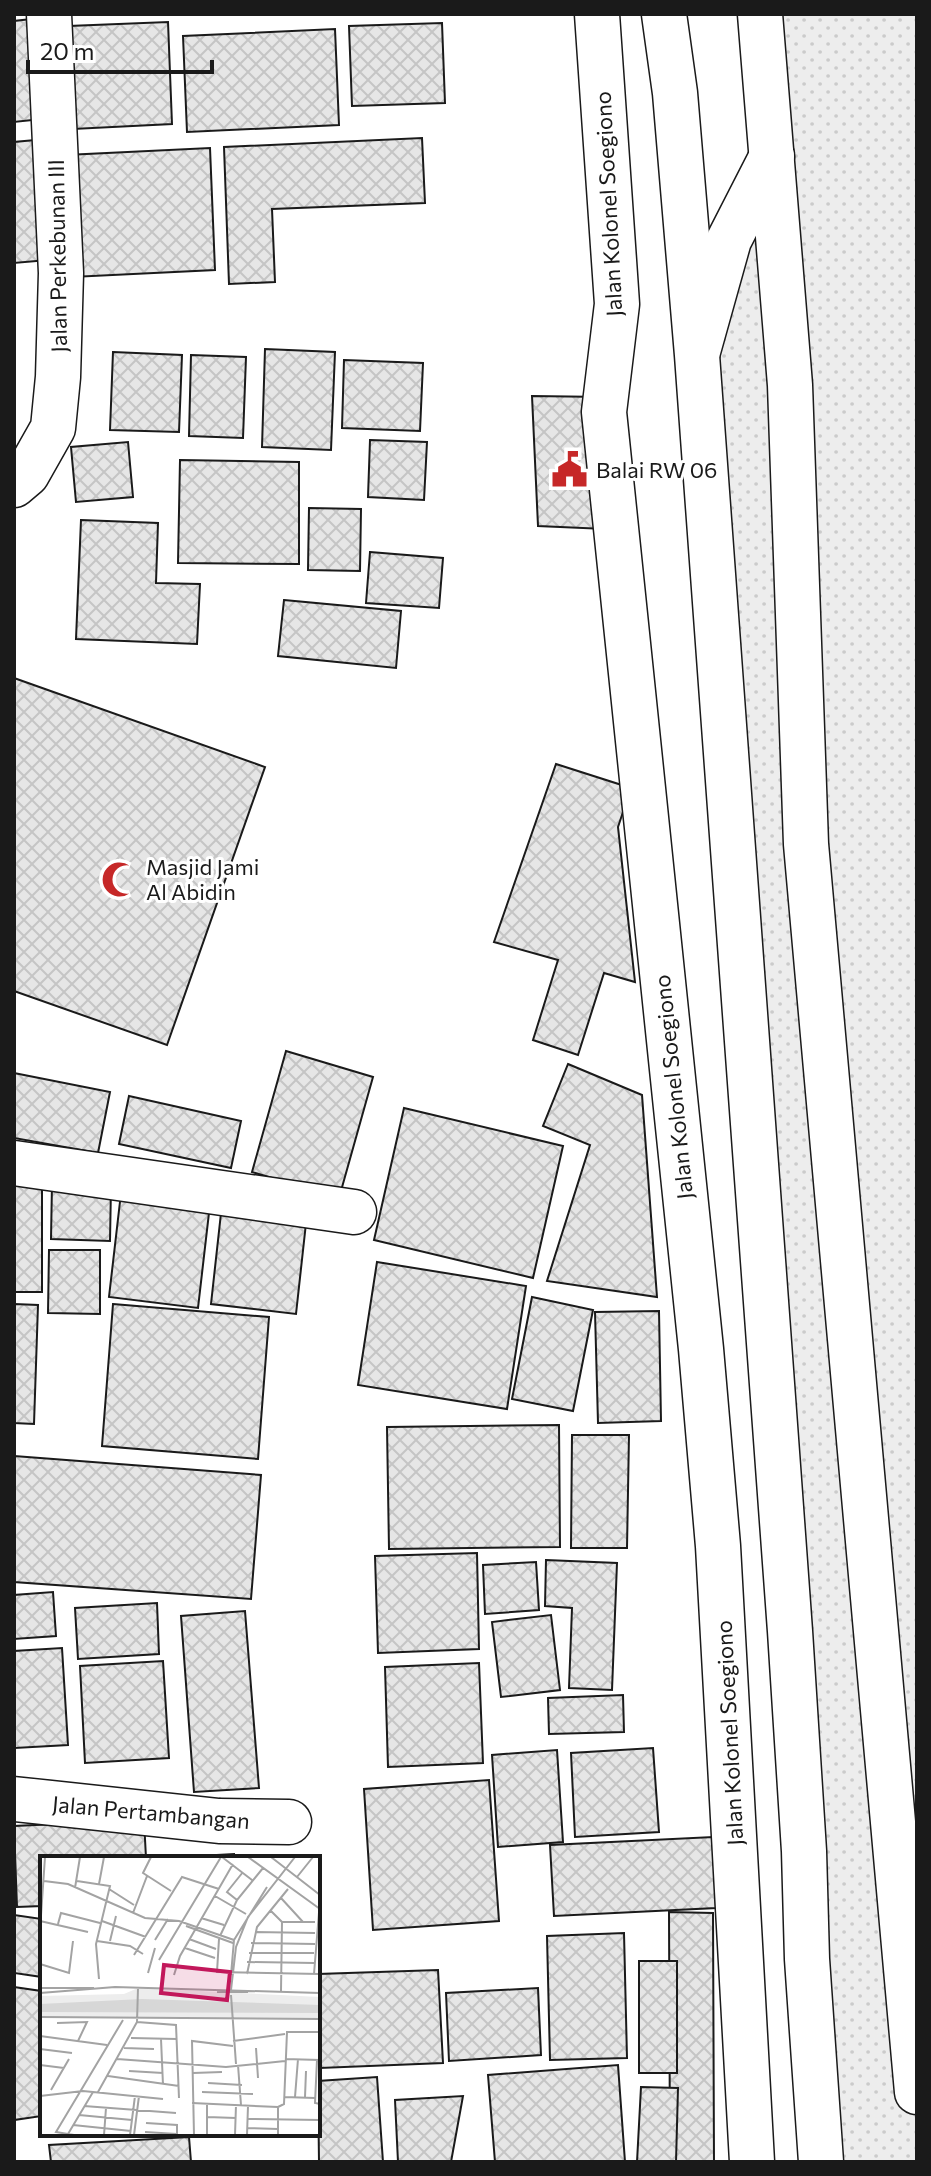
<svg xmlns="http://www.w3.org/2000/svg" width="931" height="2176" viewBox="0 0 931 2176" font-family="Commissioner,sans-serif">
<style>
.grass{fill:url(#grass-dots);stroke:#6a6a6a;stroke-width:2}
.building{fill:url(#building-cross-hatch);stroke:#1a1a1a;stroke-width:2}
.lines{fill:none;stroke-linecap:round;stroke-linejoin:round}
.minor-casing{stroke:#1a1a1a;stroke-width:47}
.major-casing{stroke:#1a1a1a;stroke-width:47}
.minor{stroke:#fff;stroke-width:44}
.major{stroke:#fff;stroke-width:44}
.labels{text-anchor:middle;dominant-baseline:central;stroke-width:6;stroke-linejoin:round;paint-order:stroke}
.street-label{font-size:22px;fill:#1a1a1a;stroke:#fff}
.poi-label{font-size:22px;fill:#1a1a1a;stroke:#fff;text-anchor:start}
.inset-road{fill:none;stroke:#a3a3a3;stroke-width:2}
.view{fill:#c2185b;fill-opacity:0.15;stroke:#c2185b;stroke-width:4}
.inset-edge{fill:none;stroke:#1a1a1a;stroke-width:4}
</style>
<defs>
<pattern id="grass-dots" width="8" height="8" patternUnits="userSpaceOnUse" patternTransform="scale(2)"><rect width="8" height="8" fill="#ededed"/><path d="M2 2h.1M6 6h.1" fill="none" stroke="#cbcbcb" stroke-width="1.8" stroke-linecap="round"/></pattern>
<pattern id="building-cross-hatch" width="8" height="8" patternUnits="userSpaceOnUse" patternTransform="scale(2)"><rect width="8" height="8" fill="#e6e6e6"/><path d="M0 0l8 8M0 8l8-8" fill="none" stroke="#c5c5c5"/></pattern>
</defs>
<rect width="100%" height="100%" fill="#fff"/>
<polygon class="grass" points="760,14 917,14 917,2162 821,2162 697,355 772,156"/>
<g class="building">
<polygon points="40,18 51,118 14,122 14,21"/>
<polygon points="168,22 172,124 73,129 69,26"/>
<polygon points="442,23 445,103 352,106 349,26"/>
<polygon points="335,29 339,125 187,132 183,36"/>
<polygon points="422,138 425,203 272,209 275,282 229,284 224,147"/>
<polygon points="46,139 59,259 14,263 14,142"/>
<polygon points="210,148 215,270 72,277 66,155"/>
<polygon points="265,349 335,352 331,450 262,447"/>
<polygon points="113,352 182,355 179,432 110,430"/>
<polygon points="191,355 246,357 243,438 189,436"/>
<polygon points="344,360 423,363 420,431 342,428"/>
<polygon points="532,396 605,397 605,529 538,526"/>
<polygon points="370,440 427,442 424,500 368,497"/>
<polygon points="128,442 133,497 76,502 71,447"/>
<polygon points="180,460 299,462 299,564 178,563"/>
<polygon points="309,508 361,509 360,571 308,570"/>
<polygon points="81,520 158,523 156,583 200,584 197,644 76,639"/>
<polygon points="370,552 443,558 439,608 366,603"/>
<polygon points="284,600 401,611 396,668 278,656"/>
<polygon points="14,678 265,767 167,1045 14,991"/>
<polygon points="556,764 631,788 618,827 635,982 604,973 578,1055 533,1040 558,960 494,942"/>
<polygon points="286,1051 373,1077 339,1198 252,1172"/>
<polygon points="568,1064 642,1095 657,1297 547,1281 590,1145 543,1126"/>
<polygon points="14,1073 110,1092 98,1153 14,1138"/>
<polygon points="129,1096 241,1121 231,1168 119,1144"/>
<polygon points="404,1108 563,1146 533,1278 374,1240"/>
<rect x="14" y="1176" width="28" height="116"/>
<polygon points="52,1184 111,1186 110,1241 51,1239"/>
<polygon points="121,1193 210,1204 198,1308 109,1297"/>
<polygon points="222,1204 307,1214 296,1314 211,1304"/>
<polygon points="49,1250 100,1250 100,1314 48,1313"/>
<polygon points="377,1262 526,1286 507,1409 358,1385"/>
<polygon points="532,1297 593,1310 573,1411 512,1399"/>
<polygon points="14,1304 38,1305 34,1424 14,1423"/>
<polygon points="113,1304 269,1317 258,1459 102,1446"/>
<polygon points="659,1311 661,1421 598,1423 595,1312"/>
<polygon points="559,1425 560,1547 389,1549 387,1427"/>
<polygon points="572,1435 629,1435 627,1548 571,1548"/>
<polygon points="14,1456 261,1475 251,1599 14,1582"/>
<polygon points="477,1553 479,1649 378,1653 375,1556"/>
<polygon points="546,1560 617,1563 612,1690 569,1688 572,1608 545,1606"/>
<polygon points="536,1562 539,1610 485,1614 483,1565"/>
<polygon points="53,1592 56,1636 14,1639 14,1595"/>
<polygon points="157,1603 159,1654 78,1659 75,1608"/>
<polygon points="245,1611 259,1788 194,1792 181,1616"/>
<polygon points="551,1615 560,1690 501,1697 492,1622"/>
<polygon points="62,1648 68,1745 15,1748 14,1651"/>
<polygon points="163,1661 169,1758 85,1763 80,1666"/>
<polygon points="479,1663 483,1763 388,1767 385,1667"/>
<polygon points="623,1695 624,1732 549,1734 548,1698"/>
<polygon points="653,1748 659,1832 575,1837 571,1753"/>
<polygon points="557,1750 563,1842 498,1847 492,1755"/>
<polygon points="489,1780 499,1921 373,1930 364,1789"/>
<polygon points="144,1820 146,1858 42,1858 42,1906 17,1907 14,1826"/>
<polygon points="713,1837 716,1908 554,1916 550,1845"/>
<polygon points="234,1854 234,1858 161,1858"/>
<polygon points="669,1912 713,1913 714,2162 670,2162"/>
<polygon points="14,1915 42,1919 42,1977 14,1973"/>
<polygon points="624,1933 627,2058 550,2060 547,1936"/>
<rect x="639" y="1961" width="38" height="112"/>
<polygon points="438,1970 443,2063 320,2068 318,1974"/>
<polygon points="14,1987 41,1991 42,1994 42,2116 14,2120"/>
<polygon points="538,1988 541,2055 449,2061 446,1993"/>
<polygon points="618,2065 625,2162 495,2162 488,2075"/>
<polygon points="377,2077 383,2162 319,2162 318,2081"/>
<polygon points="641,2087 678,2088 676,2162 637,2162"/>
<polygon points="463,2096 451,2162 398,2162 395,2100"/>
<polygon points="189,2137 191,2162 51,2162 49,2145"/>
</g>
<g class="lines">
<defs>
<g id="minor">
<polyline points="760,14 790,385 806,844 917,2092"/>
<polyline points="698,351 729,240 772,156"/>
<polyline points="14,485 27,474 53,428 58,377 61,273 49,14"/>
<polyline points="14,1163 354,1212"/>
<polyline points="14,1799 219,1821 289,1822"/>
</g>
<g id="major">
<polyline points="597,14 617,304 604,412 701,1349 718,1546 752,2162"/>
<polyline points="664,14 675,93 697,355 790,1631 804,1851 807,1959 821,2162"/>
</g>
</defs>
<use href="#minor" class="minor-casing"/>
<use href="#major" class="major-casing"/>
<use href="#minor" class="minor"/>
<use href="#major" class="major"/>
</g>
<defs>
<symbol id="civic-bare" viewBox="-9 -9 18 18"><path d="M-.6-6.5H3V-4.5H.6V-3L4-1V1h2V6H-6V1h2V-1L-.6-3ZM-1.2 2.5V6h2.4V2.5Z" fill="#c62828" stroke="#fff" stroke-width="2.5" paint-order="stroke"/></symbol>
<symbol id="mosque-bare" viewBox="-9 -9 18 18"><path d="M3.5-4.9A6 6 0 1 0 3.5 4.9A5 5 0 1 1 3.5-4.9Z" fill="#c62828" stroke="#fff" stroke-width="2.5" paint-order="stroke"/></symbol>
</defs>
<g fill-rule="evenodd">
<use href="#civic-bare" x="544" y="444" width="51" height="51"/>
<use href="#mosque-bare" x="94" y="854" width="51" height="51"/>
</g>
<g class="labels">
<g class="street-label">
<text transform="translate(608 204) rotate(-93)">Jalan Kolonel Soegiono</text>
<text transform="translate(57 256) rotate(-91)">Jalan Perkebunan III</text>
<text transform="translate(673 1087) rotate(-96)">Jalan Kolonel Soegiono</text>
<text transform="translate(729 1733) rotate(-93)">Jalan Kolonel Soegiono</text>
<text transform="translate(151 1812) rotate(5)">Jalan Pertambangan</text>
</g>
<g class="poi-label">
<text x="596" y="469">Balai RW 06</text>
<text x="146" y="866">Masjid Jami<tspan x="146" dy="25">Al Abidin</tspan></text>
</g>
</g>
<g transform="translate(40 1856)">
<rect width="280" height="280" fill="#fff"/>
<path d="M98,132l182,9v22l-280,-2v-21l84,-2z" fill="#ededed"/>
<path d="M102,143l178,6v8l-280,-1v-8z" fill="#d7d7d7"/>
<path class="inset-road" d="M111,1l-8,16 28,18M182,1l30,23M208,1l72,52M231,1l49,38M257,21l16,-20M4,25l24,3 77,34 34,3 55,19M37,25l33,5 -14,58 3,35M59,28l5,-27M35,32l5,-31M69,33l25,16M175,40l31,18M241,42l22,24M197,44l-10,-8 16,-20M230,54l12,12 -1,69M93,57l14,-37M161,62l23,7M0,65l48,11M62,65l44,16M242,66h33M18,68l3,-11 39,10M146,70l47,17M0,74l5,-73M215,76l60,1M180,80l17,-36 26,-32M149,83l27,10M179,83l-2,33 103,2M115,84l13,-21M57,85l33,5 13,8M70,85l6,-25M211,87l64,1M145,92l30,10M209,97h65M94,99l48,-78 37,12M119,104l62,-103M207,106l67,1M0,108l29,9 4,-32M108,117l7,-25M207,118l10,-47 31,-38M274,118l6,-74M134,119l6,-19 53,-92M191,119l3,-35 33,-53M0,132h54M191,134l5,-43 12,-30 47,-60M177,136h31M0,137l75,-6 205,6M191,139l5,69M0,161l280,2M97,166l39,3 3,73M17,167l30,-1 -9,19M0,180l67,9M91,182l46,1M121,183l2,46M193,185l52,-7M84,192l30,1M216,192l2,30M0,193l32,4M77,203l109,8 59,-6M245,203l35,1M277,204l-2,43 5,1M0,209l24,3M198,209l3,40M89,215l34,2M153,217l29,-1M68,220l71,10M168,227l34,2M11,234l18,-31M58,236l39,-70 1,-34M162,236l51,2M0,240l43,-5 80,8M244,241l31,1M255,241l3,-38M265,241l1,-26M152,247l86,4M44,250l92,7M238,251l6,-3 3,-72h33M39,259l53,5M167,261l29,1M208,263l72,1M33,269l58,6M207,272l31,1M105,276l32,2v-9l-31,-2M28,278l25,-42M34,279l-18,-3 67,-112M64,279l2,-27M90,279l5,-39M94,279l5,-39M154,279l-2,-94 41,5M167,279v-31M195,279l1,-30M207,279l1,-29M238,279v-28"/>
<path class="view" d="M124,109l66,7 -3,28 -66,-7z"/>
<rect width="280" height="280" class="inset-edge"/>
</g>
<rect width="931" height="2176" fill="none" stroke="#1a1a1a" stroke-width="32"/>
<path d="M28 60v12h184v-12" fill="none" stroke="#1a1a1a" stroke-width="4"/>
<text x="40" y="60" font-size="24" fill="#1a1a1a" stroke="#ffffff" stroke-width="6" paint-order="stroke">20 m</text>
</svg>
